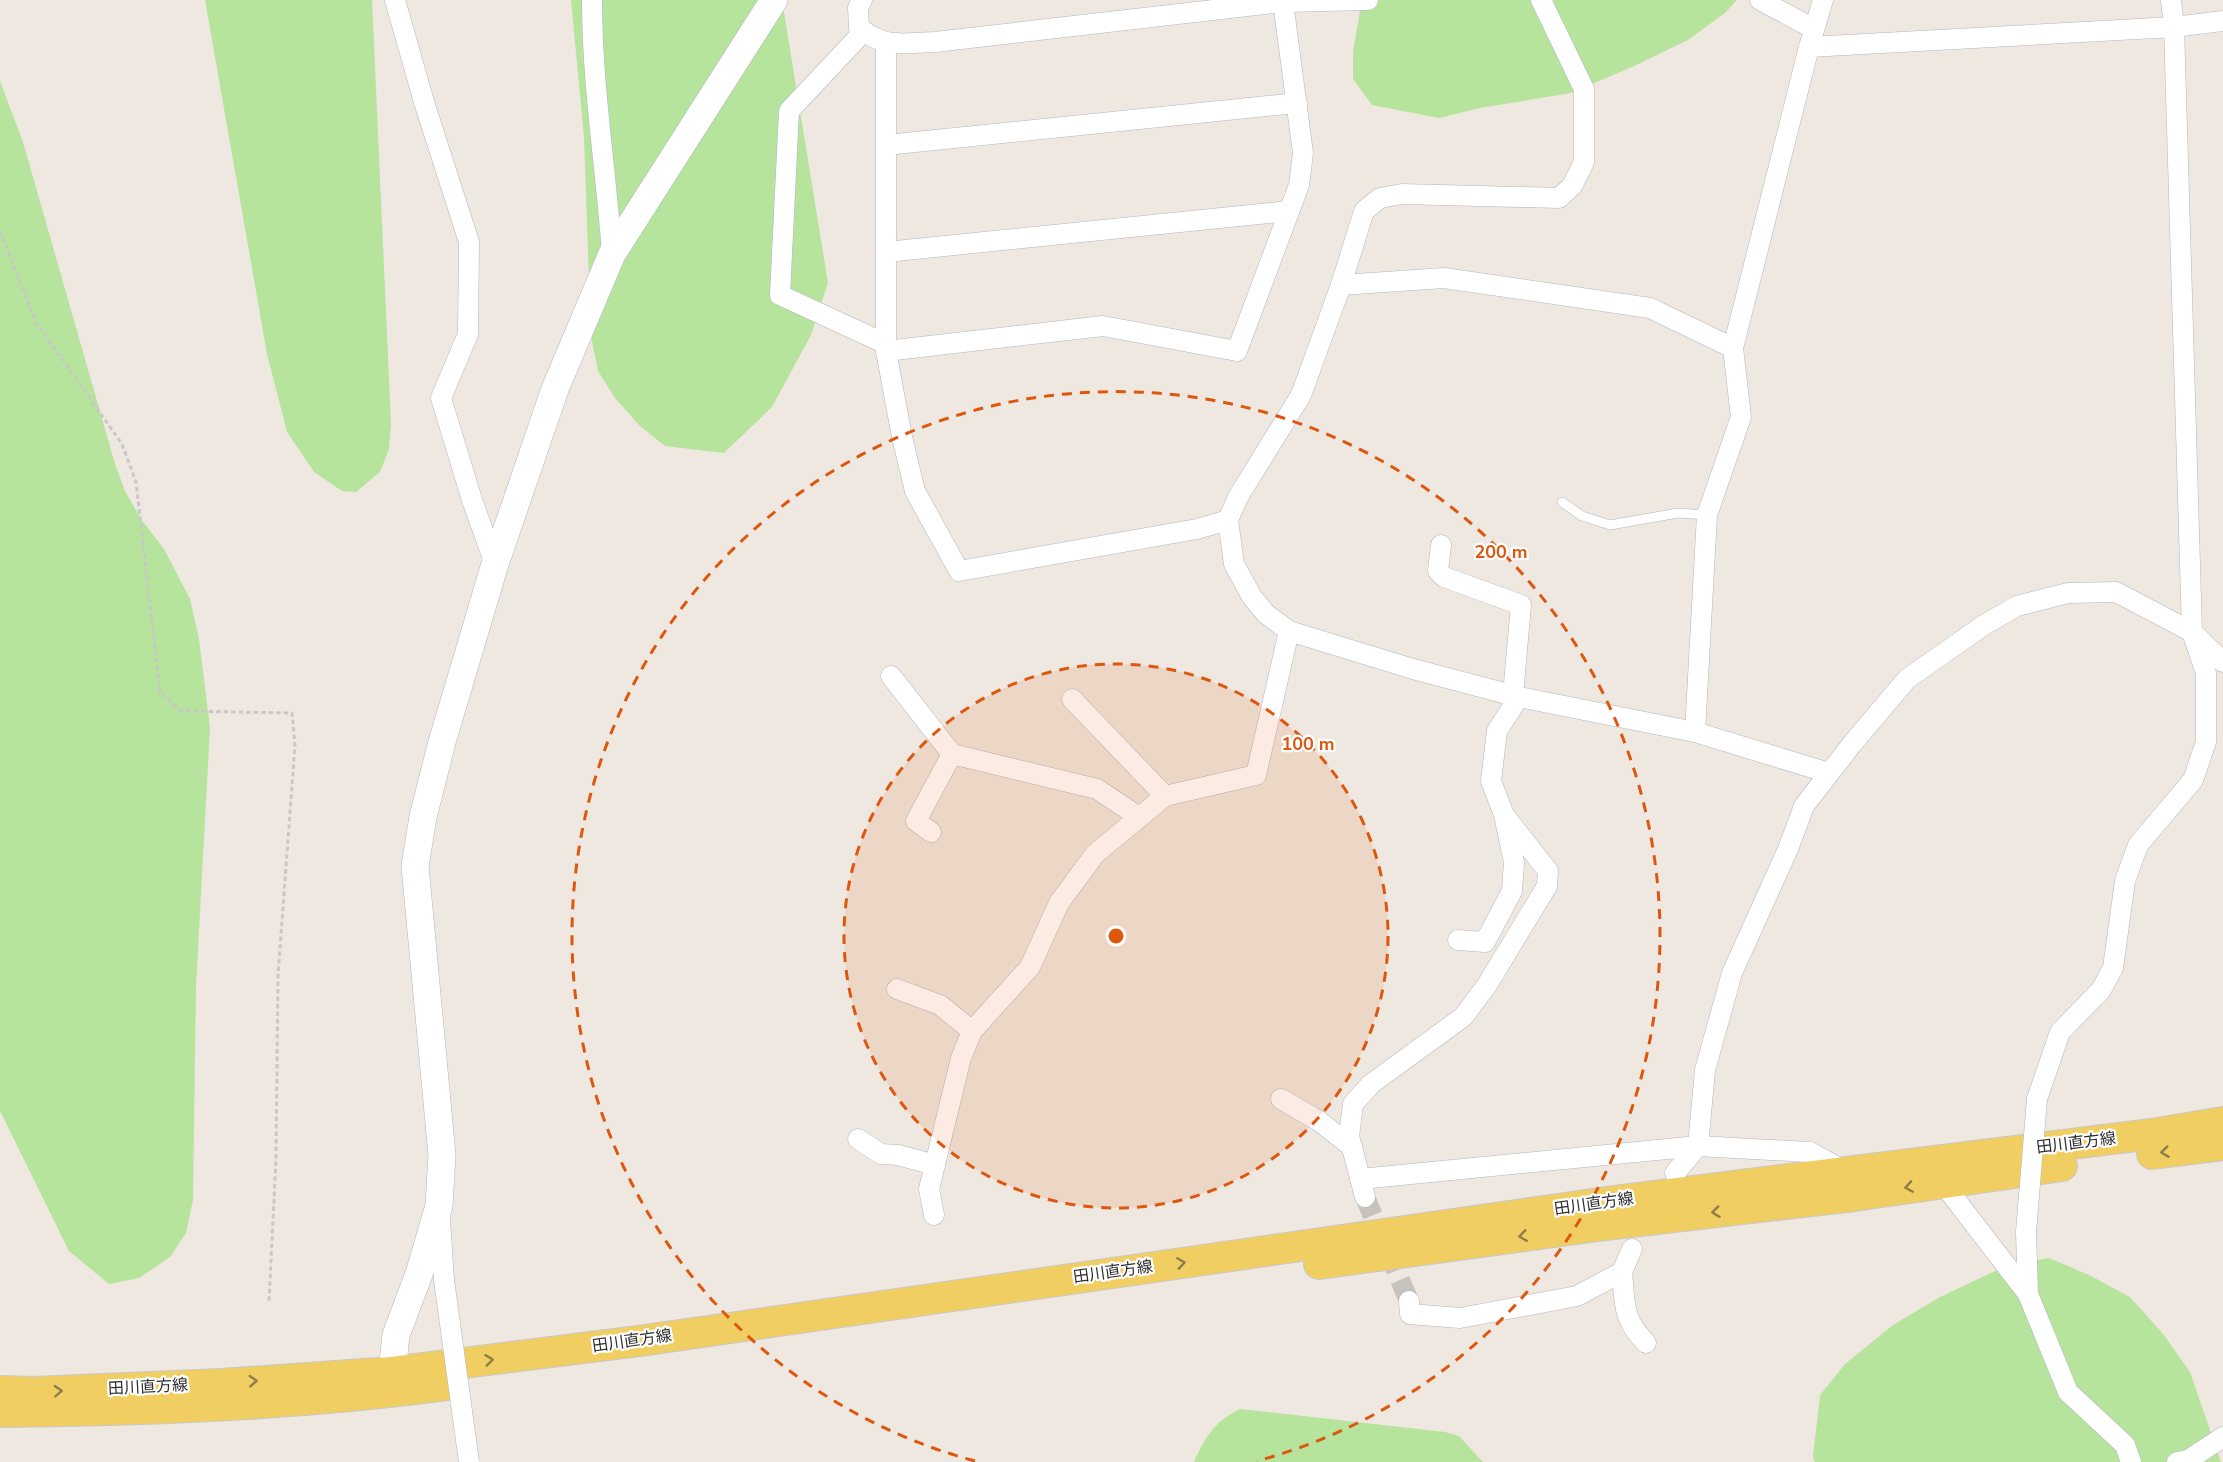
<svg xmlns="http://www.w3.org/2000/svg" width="2223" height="1462" viewBox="0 0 2223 1462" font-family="'Nunito Sans','Noto Sans JP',sans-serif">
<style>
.green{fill:#b6e49d}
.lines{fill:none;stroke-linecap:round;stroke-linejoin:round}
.street-tunnel{stroke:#c7c3bc;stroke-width:20;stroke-dasharray:20 10;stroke-linecap:butt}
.lane-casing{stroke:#b3b6c0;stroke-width:10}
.street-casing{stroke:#b3b6c0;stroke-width:21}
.secondary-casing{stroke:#b3b6c0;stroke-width:28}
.primary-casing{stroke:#c8c8c8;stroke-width:32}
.path{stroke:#c8c8c8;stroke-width:3;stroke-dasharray:4.5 3;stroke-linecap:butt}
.lane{stroke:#fff;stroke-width:9}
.street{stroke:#fff;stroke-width:20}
.secondary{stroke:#fff;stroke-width:27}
.primary{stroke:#f1ce62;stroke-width:30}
.street-bridge-casing{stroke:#b3b6c0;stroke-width:21;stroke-linecap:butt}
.street-bridge{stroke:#fff;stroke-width:20}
.oneway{stroke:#8f7e48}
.ring{fill:none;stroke:#df570e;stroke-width:3;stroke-dasharray:10 8}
.labels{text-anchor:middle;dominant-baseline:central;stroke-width:4.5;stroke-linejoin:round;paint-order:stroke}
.street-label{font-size:16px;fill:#2d2d2d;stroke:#fff}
.centre{fill:#df570e;stroke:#fff;stroke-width:3}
.ring-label{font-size:18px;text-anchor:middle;font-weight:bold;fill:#df570e;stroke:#fff;stroke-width:4.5;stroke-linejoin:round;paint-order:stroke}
</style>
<rect width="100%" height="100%" fill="#eee8e0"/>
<g class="green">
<polygon points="205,0 372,0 391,423 389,449 380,472 356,492 342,491 314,472 287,432 267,354"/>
<polygon points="571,0 782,0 828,283 811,335 772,407 724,453 665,446 640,426 615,398 598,371 591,336 584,137"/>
<polygon points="1362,0 1737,0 1725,13 1688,40 1632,67 1571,93 1480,108 1439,118 1372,105 1353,79 1353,51"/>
<polygon points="0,81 23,142 115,464 125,491 141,519 164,549 190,599 199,639 210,728 196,986 193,1200 186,1233 170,1257 139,1278 109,1284 69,1251 0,1111"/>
<polygon points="2049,1258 2089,1275 2130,1297 2164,1335 2190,1372 2221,1462 1815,1462 1813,1456 1820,1395 1845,1364 1893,1325 1940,1297 2008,1265"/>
<path d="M1240,1409l205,23 14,4 24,26h-289c10,-24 22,-42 46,-53z"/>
</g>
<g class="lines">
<polyline class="street-tunnel" points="1365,1197 1409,1301"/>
<defs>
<polyline id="lane" points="1562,502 1582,516 1610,525 1678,513 1707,515"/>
<g id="street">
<polyline points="395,0 424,102 469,242 468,334 441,398 472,500 495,564"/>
<path d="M592,0c0,85 14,169 20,254"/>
<path d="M862,0l-4,8 1,20c27,21 43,15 76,14l348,-40 85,-2"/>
<polyline points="1541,0 1584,89 1584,162 1572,186 1559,198 1402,194 1380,198 1364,211 1341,285 1301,395 1238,497 1228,520 1234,564 1252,597 1266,614 1289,631 1413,669 1519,697 1695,732 1829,773"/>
<polyline points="1760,0 1814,29"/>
<polyline points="864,31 789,111 780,295 886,344"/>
<polyline points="886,44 886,351 902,437 915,491 959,571 1197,529 1228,520"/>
<polyline points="1809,47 2174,27 2223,21"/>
<polyline points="886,145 1297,103"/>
<polyline points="886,252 1289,211"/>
<polyline points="1341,285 1444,278 1650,308 1733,348"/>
<polyline points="886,351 1103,326 1237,351 1299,185 1303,153 1283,2"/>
<polyline points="1441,545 1438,571 1444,577 1521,605 1513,695"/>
<polyline points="891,676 952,754"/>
<polyline points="1072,699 1165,796"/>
<polyline points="1695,732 1707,515 1741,417 1733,348 1809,47 1823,0"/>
<polyline points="931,832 916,821 952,754 1097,789 1139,817"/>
<polyline points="1458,940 1485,942 1512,891 1514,862 1505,820"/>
<polyline points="897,989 940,1005 972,1031"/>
<polyline points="1281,1099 1319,1121 1352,1147"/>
<polyline points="2037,1099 2060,1032 2101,990 2113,968 2125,881 2138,845 2193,780 2206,742 2206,673 2192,632 2174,27 2171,0"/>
<polyline points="858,1139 881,1154 898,1155 935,1165"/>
<polyline points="1675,1173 1698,1146 1705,1070 1732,973 1788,849 1804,806 1852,744 1907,679 1984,625 2017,606 2068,593 2116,592 2192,632 2223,662"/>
<polyline points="1360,1179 1698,1146 1810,1152 1848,1173"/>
<polyline points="1942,1182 2028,1294"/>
<polyline points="1365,1197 1349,1136 1353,1104 1371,1084 1463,1017 1487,985 1547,886 1548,871 1504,815 1491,781 1497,731 1519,697"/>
<polyline points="934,1215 929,1189 961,1058 972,1031 1030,967 1059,903 1095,854 1165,796 1256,775 1289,631"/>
<polyline points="440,1220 444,1280"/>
<polyline points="2026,1232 2028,1294 2068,1392 2125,1445 2131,1462"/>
<path d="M1622,1272c3,32 0,46 24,71"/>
<polyline points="1409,1301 1410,1314 1460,1318 1577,1296 1622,1272 1632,1249"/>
<polyline points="2177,1462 2188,1460 2223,1437"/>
</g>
<polyline id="secondary" points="387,1392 392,1372 396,1335 419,1274 439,1206 442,1155 415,866 423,817 442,742 495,564 555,389 612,254 774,0"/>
<g id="primary">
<polyline points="2152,1154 2223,1145"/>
<polyline points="1319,1264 1590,1227 1854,1196 2062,1166"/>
<polyline points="0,1391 33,1392 221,1384 392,1372 639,1341 1621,1200 2152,1134 2223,1122"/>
<path d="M0,1412c150,-1 300,-7 448,-27"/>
</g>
</defs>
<use href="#lane" class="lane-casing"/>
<use href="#street" class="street-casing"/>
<use href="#secondary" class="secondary-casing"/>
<use href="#primary" class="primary-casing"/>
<polyline class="path" points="0,231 36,322 122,444 136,482 160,692 181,711 292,713 295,745 278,975 276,1159 269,1302"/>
<use href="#lane" class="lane"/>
<use href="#street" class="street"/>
<use href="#secondary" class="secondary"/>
<use href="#primary" class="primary"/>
<defs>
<g id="street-bridge">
<polyline points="2026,1232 2037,1099"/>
<polyline points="444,1280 469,1462"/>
</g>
</defs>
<use href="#street-bridge" class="street-bridge-casing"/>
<use href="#street-bridge" class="street-bridge"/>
</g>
<defs><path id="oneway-chevron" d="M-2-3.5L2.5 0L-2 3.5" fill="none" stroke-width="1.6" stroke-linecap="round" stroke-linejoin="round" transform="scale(1.5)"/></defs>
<g class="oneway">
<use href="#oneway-chevron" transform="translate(2165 1152) rotate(173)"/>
<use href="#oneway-chevron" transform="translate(1909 1187) rotate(171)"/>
<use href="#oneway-chevron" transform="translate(1716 1212) rotate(173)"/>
<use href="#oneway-chevron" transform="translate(1523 1236) rotate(172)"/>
<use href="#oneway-chevron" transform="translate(1181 1263) rotate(-8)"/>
<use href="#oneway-chevron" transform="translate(489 1360) rotate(-7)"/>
<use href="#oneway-chevron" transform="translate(253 1381) rotate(-4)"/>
<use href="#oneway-chevron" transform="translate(58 1391) rotate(-3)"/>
</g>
<circle cx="1116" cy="936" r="272" fill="#df570e" fill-opacity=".12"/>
<g class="ring">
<circle cx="1116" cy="936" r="272"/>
<path d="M975 1461A544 544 0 1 1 1257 1461"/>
</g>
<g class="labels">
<g class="street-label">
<text transform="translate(2076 1143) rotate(-7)">田川直方線</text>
<text transform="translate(1594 1204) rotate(-8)">田川直方線</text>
<text transform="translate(1113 1272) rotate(-8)">田川直方線</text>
<text transform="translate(632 1341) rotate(-8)">田川直方線</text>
<text transform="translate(148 1387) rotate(-3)">田川直方線</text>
</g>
</g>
<circle cx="1116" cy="936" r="9" class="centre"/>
<g class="ring-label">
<text x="1501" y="558">200 m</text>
<text x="1308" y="750">100 m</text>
</g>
</svg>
